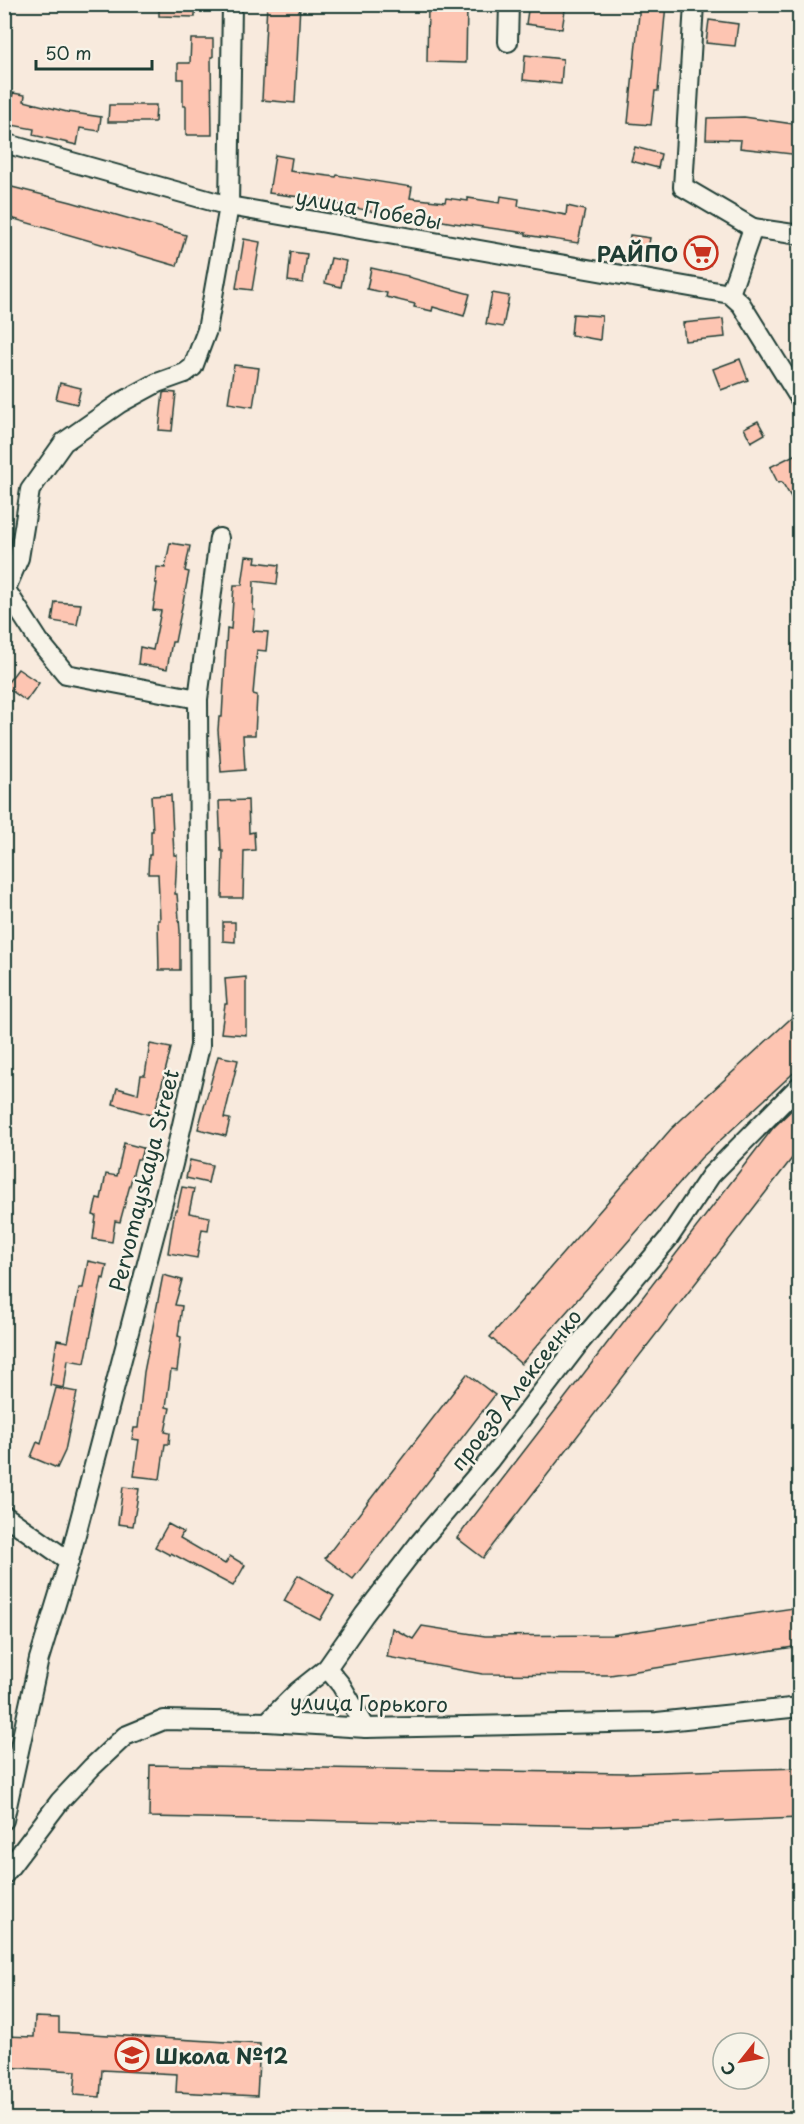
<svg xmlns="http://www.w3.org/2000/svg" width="804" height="2124" viewBox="0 0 804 2124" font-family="'Playpen Sans',sans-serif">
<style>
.building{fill:#fdc5b2;stroke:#1f3d34;stroke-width:1.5}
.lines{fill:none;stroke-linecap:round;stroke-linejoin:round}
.street-casing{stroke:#1f3d34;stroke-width:22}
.street{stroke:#f7f3e8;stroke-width:18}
.labels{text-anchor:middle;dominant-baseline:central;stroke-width:5;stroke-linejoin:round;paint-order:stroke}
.street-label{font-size:21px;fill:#1f3d34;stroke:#f7f3e8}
.poi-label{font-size:21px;font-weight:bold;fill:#1f3d34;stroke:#f7f3e8;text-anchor:end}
</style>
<rect width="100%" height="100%" fill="#f8eadd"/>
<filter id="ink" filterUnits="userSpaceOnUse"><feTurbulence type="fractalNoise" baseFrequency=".0167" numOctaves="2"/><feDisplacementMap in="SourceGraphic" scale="12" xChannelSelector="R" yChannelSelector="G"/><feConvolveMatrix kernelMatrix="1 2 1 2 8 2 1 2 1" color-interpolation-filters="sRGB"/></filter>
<g filter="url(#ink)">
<g class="building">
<polygon points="159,4 195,4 195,17 159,16"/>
<polygon points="267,4 300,4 295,103 262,100"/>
<polygon points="529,4 566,4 562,29 526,24"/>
<polygon points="640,4 666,4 658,91 655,91 651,125 628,123"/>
<polygon points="428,5 467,6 466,63 427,62"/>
<polygon points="709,20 738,24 735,46 706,43"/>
<polygon points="191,39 213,39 213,57 211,57 212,135 186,135 186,106 183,106 183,79 178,79 178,63 190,63"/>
<polygon points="525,55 563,59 561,84 523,80"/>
<polygon points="13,93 25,95 24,101 67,112 101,117 99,131 80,128 77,145 33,135 34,129 6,124"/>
<polygon points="109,105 156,105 155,122 108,122"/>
<polygon points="744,117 800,125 800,155 740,148 741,140 706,139 707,118"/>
<polygon points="635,147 661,154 658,168 631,161"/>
<polygon points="275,155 292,158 290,171 336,177 337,175 412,187 410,198 445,202 446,198 468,201 468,198 500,203 501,196 519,199 518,206 566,215 567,206 585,210 578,243 526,235 526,233 454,223 376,209 375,212 331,203 331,201 269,193"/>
<polygon points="4,185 71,202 186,235 177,266 4,216"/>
<polygon points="630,235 650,238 646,260 627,257"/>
<polygon points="244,239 260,242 252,290 236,288"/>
<polygon points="691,241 715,246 710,265 686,259"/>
<polygon points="291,252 307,254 303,283 288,281"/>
<polygon points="331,258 346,261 341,287 325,283"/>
<polygon points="371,268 408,276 408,277 470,294 464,316 433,307 432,311 414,307 415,304 386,297 387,293 367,289"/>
<polygon points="492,293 509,296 503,327 486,324"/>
<polygon points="573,314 602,316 600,340 571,335"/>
<polygon points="723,319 725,337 685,341 683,323"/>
<polygon points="740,359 748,380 721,390 713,369"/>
<polygon points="234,365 259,368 253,407 228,403"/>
<polygon points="60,383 81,388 77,404 56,399"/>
<polygon points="166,392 176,393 172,431 159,430 163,393"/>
<polygon points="758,421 765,434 751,442 744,428"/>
<polygon points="800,452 800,512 782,482 778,483 770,467"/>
<polygon points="170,543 190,546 185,571 189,572 175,642 172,642 167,669 138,664 140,647 153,650 161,611 153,610 157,583 155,583 157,567 165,568"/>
<polygon points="246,556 256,557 255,562 279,565 277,584 254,581 253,610 255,610 253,631 268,632 266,651 257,650 253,694 257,695 255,735 243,735 245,770 221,772 218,730 219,717 222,717 227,628 231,629 234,585 242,585"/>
<polygon points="55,602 81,604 77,625 52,621"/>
<polygon points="18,669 39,683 26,701 5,686"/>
<polygon points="171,795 174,855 177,855 175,894 177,894 180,931 180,970 159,970 158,920 160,920 158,874 148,874 149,855 151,855 151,831 153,831 151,796"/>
<polygon points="248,800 249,833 254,832 255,850 244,851 243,898 222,898 223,851 221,851 219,801"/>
<polygon points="223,922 235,922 235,942 223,941"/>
<polygon points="246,977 246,1035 221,1033 225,1004 227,1004 225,979"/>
<polygon points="800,1010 800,1067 701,1158 521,1364 490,1337 671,1129"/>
<polygon points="150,1044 171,1048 154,1116 113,1104 117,1088 138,1094 141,1075 145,1075"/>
<polygon points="218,1056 238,1060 224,1118 230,1119 226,1136 198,1129"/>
<polygon points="800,1102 800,1148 483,1558 457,1538 773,1128"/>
<polygon points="124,1143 143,1148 140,1159 137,1159 120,1222 115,1221 112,1242 93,1239 96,1216 93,1215 97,1198 101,1199 106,1174 117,1176"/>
<polygon points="190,1160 212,1165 208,1183 186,1178"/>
<polygon points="182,1187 194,1189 189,1213 210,1217 208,1230 202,1229 197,1258 168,1253 175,1210 177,1210"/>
<polygon points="88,1261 107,1265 104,1279 102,1278 85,1363 68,1360 64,1388 50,1385 57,1340 68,1342 79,1288 83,1288"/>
<polygon points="163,1275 182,1280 175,1305 182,1306 178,1336 181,1337 177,1371 171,1370 166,1407 170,1408 165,1432 170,1433 169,1444 165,1444 160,1479 134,1476 139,1440 132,1439 134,1428 138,1428 144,1372"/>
<polygon points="467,1374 495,1395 353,1579 325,1558"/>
<polygon points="56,1388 77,1392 65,1451 57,1468 31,1457 37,1442 41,1444"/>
<polygon points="123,1487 139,1489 133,1526 118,1524"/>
<polygon points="168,1524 183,1532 180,1538 225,1564 230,1556 245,1565 233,1586 171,1553 170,1555 155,1547"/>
<polygon points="298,1575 334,1596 320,1620 284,1601"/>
<polygon points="800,1607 800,1646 610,1675 482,1674 387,1657 392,1628 413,1639 422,1626 485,1636 612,1635"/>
<polygon points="150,1765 626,1773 800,1768 800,1818 601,1826 149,1817"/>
<polygon points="35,2017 59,2018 59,2032 260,2044 257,2096 176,2092 177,2074 102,2070 100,2097 74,2095 76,2071 4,2067 4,2036 34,2037"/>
</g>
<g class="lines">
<defs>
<g id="street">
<polyline points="694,4 683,187 753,228"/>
<polyline points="508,42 509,4"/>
<polyline points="4,143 229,206 730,294 741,304 800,399"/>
<polyline points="730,294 753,228 800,235"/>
<polyline points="6,590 39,641 66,674 198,699"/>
<polyline points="4,593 19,558 30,490 64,442 120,403 157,383 185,373 193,367 207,330 229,206 232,4"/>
<polyline points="4,1515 69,1561"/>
<polyline points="327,1668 341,1685 366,1728"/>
<polyline points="267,1722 298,1691 327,1668 364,1615 420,1542 489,1461 581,1341 668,1239 711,1175 800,1085"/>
<polyline points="4,1820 39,1659 69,1561 173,1164 200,1046 198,699 219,538"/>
<polyline points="4,1875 60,1801 92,1767 125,1736 164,1720 267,1722 366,1728 657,1722 800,1707"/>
</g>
</defs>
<use href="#street" class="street-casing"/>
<use href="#street" class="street"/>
</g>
</g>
<defs>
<symbol id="supermarket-ring" viewBox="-11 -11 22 22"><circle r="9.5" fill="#f7f3e8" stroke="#c8321e" stroke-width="1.5"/><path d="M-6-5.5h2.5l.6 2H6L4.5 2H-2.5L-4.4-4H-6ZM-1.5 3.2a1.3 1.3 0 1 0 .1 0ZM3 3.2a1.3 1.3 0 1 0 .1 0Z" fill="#c8321e"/></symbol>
<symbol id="school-ring" viewBox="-11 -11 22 22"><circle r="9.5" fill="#f7f3e8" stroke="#c8321e" stroke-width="1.5"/><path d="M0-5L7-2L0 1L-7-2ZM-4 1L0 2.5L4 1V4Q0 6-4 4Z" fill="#c8321e"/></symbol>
</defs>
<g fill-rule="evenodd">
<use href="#supermarket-ring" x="682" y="234" width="38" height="38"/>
<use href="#school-ring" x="113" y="2036" width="38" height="38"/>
</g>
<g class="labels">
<g class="street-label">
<text transform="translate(369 208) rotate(10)">улица Победы</text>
<text transform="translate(143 1180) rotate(-76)">Pervomayskaya Street</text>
<text transform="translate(515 1389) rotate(-52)">проезд Алексеенко</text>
<text transform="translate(369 1702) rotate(1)">улица Горького</text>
</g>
<g class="poi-label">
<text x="678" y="253">РАЙПО</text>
<text x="155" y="2055" text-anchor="start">Школа №12</text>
</g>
</g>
<rect width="804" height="2124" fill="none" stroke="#f7f3e8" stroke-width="24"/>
<rect x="12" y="12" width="780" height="2100" fill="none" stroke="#1f3d34" stroke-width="2" filter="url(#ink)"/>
<g transform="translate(741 2061) rotate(239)"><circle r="28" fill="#f7f3e8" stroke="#a1aaa0" stroke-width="1.5"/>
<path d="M0-4.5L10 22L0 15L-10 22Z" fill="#c8321e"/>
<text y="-9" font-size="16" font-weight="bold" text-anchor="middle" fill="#1f3d34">С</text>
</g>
<path d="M36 60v9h116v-9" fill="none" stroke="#1f3d34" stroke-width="3"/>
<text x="45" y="60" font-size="18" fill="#1f3d34" stroke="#f7f3e8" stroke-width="4.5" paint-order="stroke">50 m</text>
</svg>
